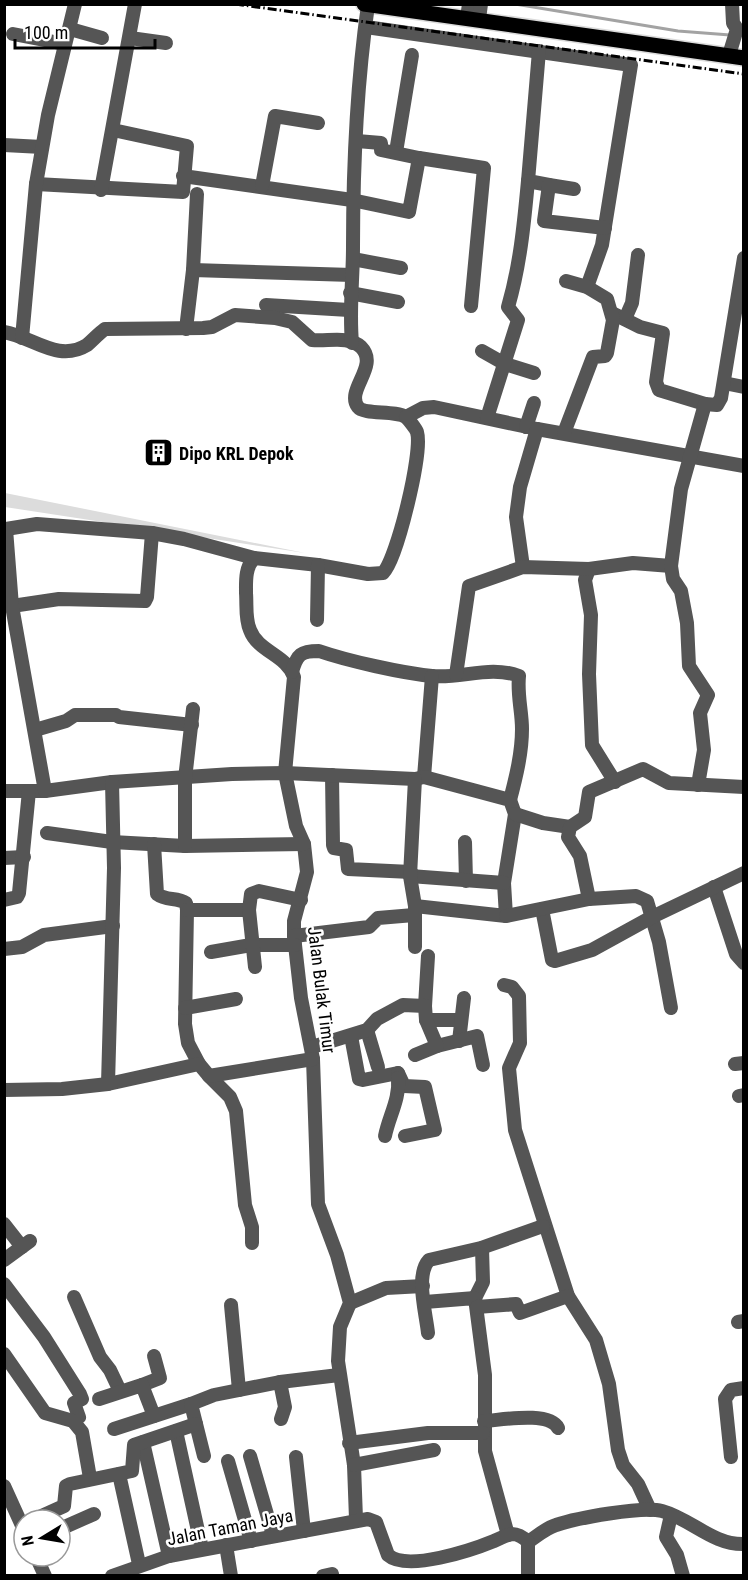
<svg xmlns="http://www.w3.org/2000/svg" width="748" height="1580" viewBox="0 0 748 1580" font-family="'Roboto Condensed',sans-serif">
<style>
.green{fill:#dcdcdc}
.lines{fill:none;stroke-linecap:round;stroke-linejoin:round}
.stream{stroke:#a3a3a3;stroke-width:3}
.major-casing{stroke:#dbdbdb;stroke-width:18}
.minor{stroke:#555;stroke-width:14}
.major{stroke:#000;stroke-width:15}
.rail{stroke:#000;stroke-width:3;stroke-dasharray:9 3 1.5 3;stroke-linecap:butt}
.labels{text-anchor:middle;dominant-baseline:central;stroke-width:5;stroke-linejoin:round;paint-order:stroke}
.poi-label{font-size:18px;font-weight:bold;fill:#000;stroke:#fff;text-anchor:start}
.street-label{font-size:18px;fill:#000;stroke:#fff}
</style>
<rect width="100%" height="100%" fill="#fff"/>
<polygon class="green" points="5,493 305,553 5,507"/>
<g class="lines">
<polyline class="stream" points="515,4 678,31 730,35"/>
<defs>
<polyline id="major" points="364,4 744,58"/>
</defs>
<use href="#major" class="major-casing"/>
<g class="minor">
<polyline points="467,18 469,4"/>
<polyline points="479,19 481,4"/>
<polyline points="366,27 631,65 602,245 587,287"/>
<polyline points="70,29 102,38"/>
<polyline points="13,34 65,44"/>
<polyline points="130,38 166,43"/>
<polyline points="539,51 528,181 549,185"/>
<polyline points="729,55 737,29 733,23 732,4"/>
<polyline points="4,145 42,147"/>
<polyline points="396,152 412,55"/>
<polyline points="419,158 484,168 471,306"/>
<polyline points="183,176 352,200 409,212 419,158 381,150 381,143 357,141"/>
<polyline points="36,184 183,192 187,146 113,130"/>
<polyline points="262,186 275,116 318,123"/>
<polyline points="574,189 549,185 544,221 605,228"/>
<polyline points="101,190 135,4"/>
<polyline points="353,259 401,268"/>
<polyline points="193,270 352,275"/>
<polyline points="350,293 398,302"/>
<polyline points="266,305 349,310"/>
<polyline points="612,313 640,327 663,333 656,382 659,390 705,404"/>
<polyline points="625,319 632,303 638,255"/>
<polyline points="186,329 193,270 197,194"/>
<path d="M4,332c29,5 54,31 83,13 6,-5 11,-11 18,-16l98,-1 9,-1 23,-12 40,3 17,4 20,18c15,2 36,-5 49,7 19,19 -16,43 -3,60 6,8 37,3 48,10 3,3 10,12 11,15 6,20 -20,127 -34,141l-15,1 -50,-9 -64,-7c-9,10 -8,23 -8,35 1,13 -1,26 4,37 8,22 37,25 44,47l-9,96 11,53 8,18 3,28 -13,49v15l7,62 12,61 5,145 19,51 13,48 -10,24 -2,34 16,104 2,54"/>
<polyline points="22,338 36,184 48,115 75,4"/>
<path d="M352,343c-3,-34 1,-63 1,-96 0,-78 4,-165 15,-242"/>
<polyline points="482,351 505,364 534,373"/>
<polyline points="724,383 744,387"/>
<polyline points="406,417 423,408 434,407 537,429 744,466"/>
<path d="M487,418l31,-98 -10,-13c12,-41 16,-83 20,-126"/>
<polyline points="526,427 534,403"/>
<polyline points="564,433 593,357 605,356 607,353 613,320 607,299 587,287 566,281"/>
<polyline points="523,567 516,517 520,487 537,429"/>
<polyline points="589,569 585,580 591,615 589,674 592,745 615,782"/>
<polyline points="12,606 59,599 145,601 147,597 152,533"/>
<polyline points="317,620 318,565"/>
<path d="M292,672c5,-18 9,-21 27,-21 29,10 83,22 113,25 29,3 58,-11 87,0 -2,19 3,35 3,53 0,24 -6,48 -12,71"/>
<polyline points="456,675 469,586 523,567 589,569 633,563 671,566"/>
<polyline points="35,730 66,721 75,715 116,715 119,717 192,725"/>
<polyline points="332,775 333,845 334,848 346,850 348,869 411,872"/>
<polyline points="424,777 432,676"/>
<polyline points="698,785 704,750 700,713 708,695 689,666 687,623 681,591 673,579 671,566 681,489 705,404 717,405 721,398 744,258"/>
<polyline points="4,791 45,791 112,782 232,774 285,773 415,779 424,777 510,800 515,814 504,883 506,916 415,906"/>
<polyline points="45,791 12,606 6,529 37,524 152,533 184,539 254,558"/>
<polyline points="515,814 543,823 570,827"/>
<polyline points="47,833 112,842 185,846 304,844"/>
<polyline points="465,842 466,881"/>
<path d="M154,844l3,50c9,7 20,3 29,9l1,7 -2,114 3,19 11,21"/>
<polyline points="185,846 185,779 193,709"/>
<polyline points="4,858 24,857"/>
<polyline points="410,876 504,883"/>
<polyline points="714,887 736,954 744,963"/>
<polyline points="589,899 636,896 647,901 659,942 671,1008"/>
<polyline points="4,900 17,897 19,893 29,791"/>
<polyline points="542,909 552,960 555,961 592,950 652,917 744,873"/>
<polyline points="187,910 249,910"/>
<polyline points="506,916 589,899 580,856 568,837 570,827 585,817 589,792 643,769 669,783 744,787"/>
<polyline points="294,936 369,927 378,918 414,915"/>
<polyline points="415,947 415,906 410,876 415,779"/>
<polyline points="4,949 22,947 44,935 113,926"/>
<polyline points="211,952 251,945 295,945"/>
<polyline points="255,967 249,910 251,894 259,891 301,900"/>
<polyline points="504,985 512,987 519,996 520,1043 509,1068 515,1130 568,1296 596,1340 609,1384 618,1450 623,1465 638,1484 650,1510"/>
<polyline points="425,1006 428,956"/>
<polyline points="185,1008 236,999"/>
<polyline points="426,1020 461,1020"/>
<polyline points="367,1030 378,1067"/>
<polyline points="351,1036 359,1079 363,1080 398,1073"/>
<polyline points="459,1041 464,998"/>
<polyline points="437,1046 477,1036 483,1065"/>
<polyline points="312,1047 367,1030 377,1019 403,1005 425,1006 426,1020 437,1046 415,1055"/>
<polyline points="735,1064 744,1063"/>
<polyline points="398,1073 404,1086 425,1087 435,1130 405,1136"/>
<polyline points="209,1076 230,1097 236,1111 245,1205 252,1227 252,1243"/>
<polyline points="108,1084 114,868 112,782"/>
<polyline points="4,1090 62,1089 108,1084 199,1064 209,1076 313,1059"/>
<polyline points="739,1096 744,1095"/>
<path d="M385,1136c4,-20 15,-37 13,-58"/>
<polyline points="4,1224 22,1247"/>
<polyline points="4,1260 30,1241"/>
<polyline points="4,1284 44,1337 80,1394 82,1399 74,1403 79,1417 73,1421"/>
<polyline points="74,1297 100,1357 110,1370 120,1391"/>
<polyline points="475,1298 483,1282 482,1248"/>
<polyline points="425,1302 475,1298 485,1375 485,1451 508,1535"/>
<polyline points="350,1303 386,1288 423,1286"/>
<polyline points="231,1305 239,1390"/>
<polyline points="477,1307 516,1304 520,1313 568,1296"/>
<polyline points="738,1322 744,1321"/>
<path d="M428,1333c-2,-20 -13,-58 1,-73l52,-12 62,-22"/>
<polyline points="4,1354 45,1413 73,1421 82,1432 90,1478"/>
<polyline points="280,1382 339,1375"/>
<polyline points="142,1385 160,1378 154,1356"/>
<polyline points="99,1399 142,1385 154,1416"/>
<path d="M484,1421c18,-1 65,-10 74,7"/>
<polyline points="114,1429 191,1404"/>
<polyline points="176,1431 202,1549"/>
<polyline points="143,1442 169,1556"/>
<polyline points="349,1443 428,1433 483,1433"/>
<polyline points="204,1456 191,1404 214,1395 280,1382 285,1407 281,1419"/>
<polyline points="250,1456 273,1535"/>
<polyline points="296,1457 304,1531"/>
<polyline points="731,1457 725,1399 731,1390 744,1388"/>
<polyline points="228,1461 251,1541"/>
<polyline points="354,1465 434,1450"/>
<polyline points="119,1474 139,1564"/>
<polyline points="4,1486 24,1530"/>
<polyline points="671,1515 666,1537 677,1555 683,1576"/>
<polyline points="33,1520 64,1506 66,1486 70,1484 132,1471 134,1445 196,1424"/>
<polyline points="60,1529 94,1514"/>
<path d="M528,1542c9,-6 18,-14 28,-17 21,-7 86,-19 106,-14 29,8 51,34 82,33"/>
<polyline points="226,1545 231,1576"/>
<polyline points="36,1556 45,1576"/>
<path d="M112,1576l57,-20 199,-37 8,3 12,33c19,17 84,-5 106,-14 6,-2 11,-6 18,-7 6,0 11,3 16,8v34"/>
<polyline points="323,1576 332,1574"/>
</g>
<use href="#major" class="major"/>
<polyline class="rail" points="235,4 744,74"/>
</g>
<defs>
<symbol id="building-square" viewBox="-11 -11 22 22"><rect x="-9" y="-9" width="18" height="18" rx="4" fill="#000" stroke="#fff"/><path d="M-4-6H4V6H1V3H-1V6H-4ZM-2.5-4.3h1.7v1.8h-1.7ZM.8-4.3h1.7v1.8H.8ZM-2.5-1h1.7V.8h-1.7ZM.8-1h1.7V.8H.8Z" fill="#fff"/></symbol>
</defs>
<g fill-rule="evenodd">
<use href="#building-square" x="142" y="436" width="33" height="33"/>
</g>
<g class="labels">
<g class="poi-label">
<text x="179" y="453">Dipo KRL Depok</text>
</g>
<g class="street-label">
<text transform="translate(322 990) rotate(83)">Jalan Bulak Timur</text>
<text transform="translate(230 1527) rotate(-11)">Jalan Taman Jaya</text>
</g>
</g>
<rect width="748" height="1580" fill="none" stroke="#000000" stroke-width="12"/>
<g transform="translate(42 1538) rotate(259)"><circle r="28" fill="#ffffff" stroke="#999999" stroke-width="1.5"/>
<path d="M0-4.5L10 22L0 15L-10 22Z" fill="#000000"/>
<text y="-9" font-size="16" font-weight="bold" text-anchor="middle" fill="#000000">N</text>
</g>
<path d="M15 39v9h140v-9" fill="none" stroke="#000000" stroke-width="3"/>
<text x="24" y="39" font-size="18" fill="#000000" stroke="#ffffff" stroke-width="4.5" paint-order="stroke">100 m</text>
</svg>
